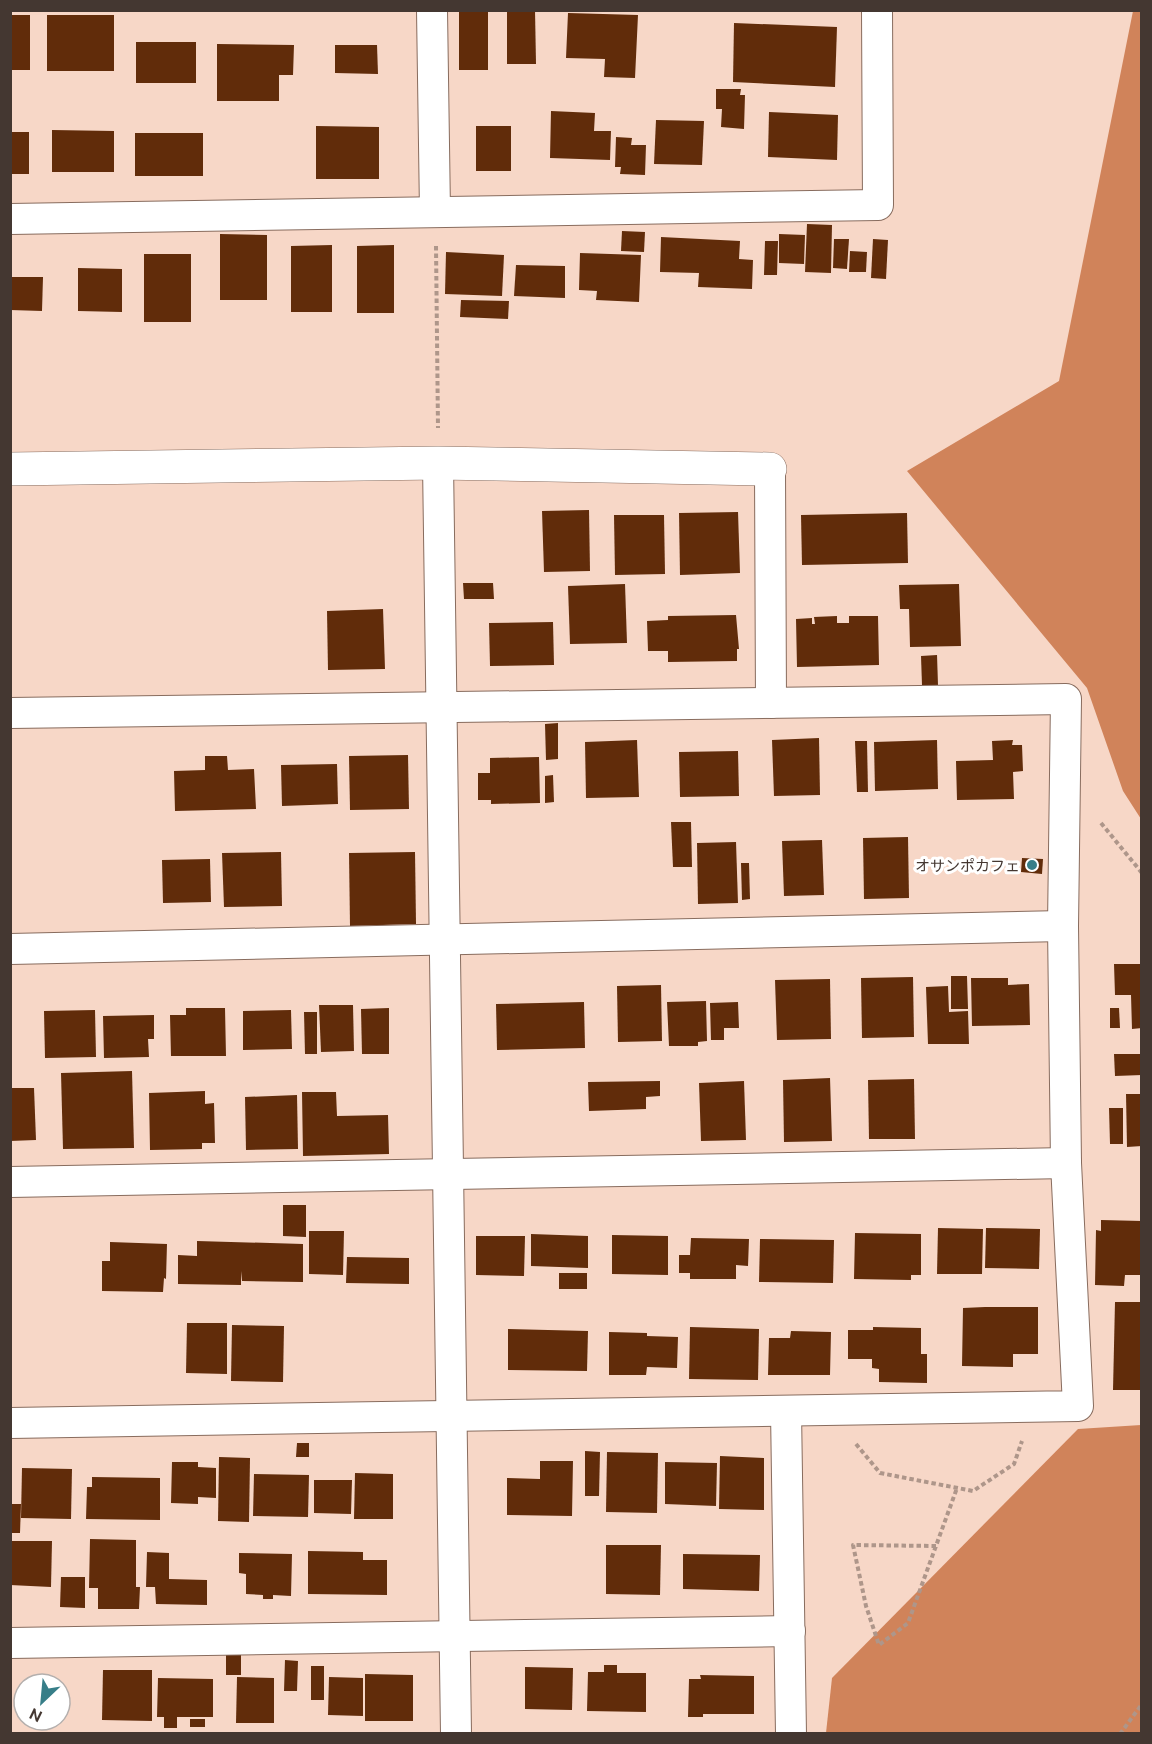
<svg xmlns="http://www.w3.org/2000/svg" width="1152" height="1744" viewBox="0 0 1152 1744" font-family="Ubuntu,'Noto Sans JP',sans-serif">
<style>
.forest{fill:#d0835a}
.building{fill:#612c0a}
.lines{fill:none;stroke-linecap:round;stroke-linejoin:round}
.minor-casing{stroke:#886c5e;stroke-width:32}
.tertiary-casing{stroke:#886c5e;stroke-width:34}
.path{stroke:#ae968a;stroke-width:4;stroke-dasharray:4.5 3;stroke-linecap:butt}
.minor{stroke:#fff;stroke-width:30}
.tertiary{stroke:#fff;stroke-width:33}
.poi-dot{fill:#377e88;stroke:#fff;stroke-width:2}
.labels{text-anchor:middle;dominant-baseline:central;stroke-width:6;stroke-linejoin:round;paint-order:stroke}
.poi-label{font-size:15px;fill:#443731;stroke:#fff;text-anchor:end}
</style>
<rect width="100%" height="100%" fill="#f7d7c7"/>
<g class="forest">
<polygon points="1133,11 1142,11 1141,819 1123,791 1087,688 907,471 1059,381"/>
<polygon points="1141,1425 1141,1733 826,1733 832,1678 1078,1429"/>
</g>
<g class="building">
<polygon points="507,10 535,10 536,64 507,64"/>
<rect x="459" y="11" width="29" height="59"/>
<polygon points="568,13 638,15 635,78 604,77 605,59 566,58"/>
<rect x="10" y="15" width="20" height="55"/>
<rect x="47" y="15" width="67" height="56"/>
<polygon points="734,23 837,27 835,87 733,82"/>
<rect x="136" y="42" width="60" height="41"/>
<polygon points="217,44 294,45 293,75 279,75 279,101 217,101"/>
<polygon points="335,45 377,45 378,74 335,73"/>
<polygon points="716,89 741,89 740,95 745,95 744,129 721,127 722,109 716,109"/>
<polygon points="551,111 595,113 594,131 611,131 610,160 550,158"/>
<polygon points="769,112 838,115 837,160 768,157"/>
<polygon points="656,120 704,121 702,165 654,164"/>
<polygon points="316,126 379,127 379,179 316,179"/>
<rect x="476" y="126" width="35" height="45"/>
<polygon points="52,130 114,131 114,172 52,172"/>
<rect x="10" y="132" width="19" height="42"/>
<rect x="135" y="133" width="68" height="43"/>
<polygon points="616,137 632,138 631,145 646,145 645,175 620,174 621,167 615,167"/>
<polygon points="807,224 832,225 831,273 805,272"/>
<polygon points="622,231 645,232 644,252 621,251"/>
<polygon points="220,234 267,235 267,300 220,300"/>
<polygon points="779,234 805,235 804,264 779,263"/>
<polygon points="661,237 740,241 739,259 753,260 752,289 698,287 699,273 660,272"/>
<polygon points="834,239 849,239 847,269 833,268"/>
<polygon points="873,239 888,240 886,279 871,278"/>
<polygon points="765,241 778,241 777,275 764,275"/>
<polygon points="332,245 332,312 291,312 291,246"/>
<polygon points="394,245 394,313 357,313 357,246"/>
<polygon points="850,251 867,252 866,272 849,272"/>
<polygon points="446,252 504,255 502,296 445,294"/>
<polygon points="580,253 641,255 639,302 596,300 597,291 579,290"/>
<rect x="144" y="254" width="47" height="68"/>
<polygon points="516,265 565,266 565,298 514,296"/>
<polygon points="78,268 122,269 122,312 78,311"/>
<polygon points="10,277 43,277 42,311 10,310"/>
<polygon points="461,300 509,301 508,319 460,317"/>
<polygon points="589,510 590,571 544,572 542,511"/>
<polygon points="738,512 740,573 680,575 679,513"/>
<polygon points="907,513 908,563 802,565 801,515"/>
<polygon points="614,515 664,515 665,574 615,575"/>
<polygon points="463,583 493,583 494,599 464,599"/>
<polygon points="625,584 627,643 570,644 568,586"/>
<polygon points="959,584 961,646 910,647 909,609 900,609 899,585"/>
<polygon points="383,609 385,669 328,670 327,611"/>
<polygon points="736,615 739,649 737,649 737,661 668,662 668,651 648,651 647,621 668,620 668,616"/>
<polygon points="837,616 837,623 849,623 849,616 878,616 879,665 797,667 796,619 812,618 812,624 815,624 814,617"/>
<polygon points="553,622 554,665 490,666 489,623"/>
<polygon points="937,655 938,685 922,685 921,656"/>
<polygon points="558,723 558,759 546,760 545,724"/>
<polygon points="819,738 820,795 774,796 772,740"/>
<polygon points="637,740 639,797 586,798 585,742"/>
<polygon points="937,740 938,789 875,791 874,742"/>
<polygon points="1013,740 1012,745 1022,745 1023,771 1013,772 1014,799 957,800 956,761 993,760 992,741"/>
<polygon points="855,741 867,741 868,792 857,792"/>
<polygon points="738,751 739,796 680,797 679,752"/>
<polygon points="408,755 409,809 350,810 349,756"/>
<polygon points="205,756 227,756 228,770 254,769 256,809 175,811 174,771 205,770"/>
<polygon points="539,757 540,803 491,804 491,800 478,800 478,773 490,773 490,758"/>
<polygon points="337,764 338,804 282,806 281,765"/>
<polygon points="553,775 554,802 545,803 545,776"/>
<polygon points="671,822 691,822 692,867 673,867"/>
<polygon points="908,837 909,898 864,899 863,838"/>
<polygon points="822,840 824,895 784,896 782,841"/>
<polygon points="736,842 738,903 698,904 697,843"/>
<polygon points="281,852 282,906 224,907 222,853"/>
<polygon points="415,852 416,924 350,926 349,853"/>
<polygon points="1022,858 1043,859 1042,874 1021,872"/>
<polygon points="210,859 211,902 163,903 162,860"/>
<polygon points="741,863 749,863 750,899 742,900"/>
<polygon points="1114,964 1142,964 1142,1028 1132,1029 1131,995 1115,995"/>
<polygon points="951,976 967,976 968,1009 951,1009"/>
<polygon points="913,977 914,1037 862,1038 861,978"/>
<polygon points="971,978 1008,978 1008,985 1029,984 1030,1025 972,1026"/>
<polygon points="830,979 831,1039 777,1040 775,980"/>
<polygon points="661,985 662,1041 618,1042 617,986"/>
<polygon points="948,986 949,1012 968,1011 969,1044 928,1044 926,987"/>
<polygon points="706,1001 707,1041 698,1042 698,1046 669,1046 667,1002"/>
<polygon points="584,1002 585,1048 497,1050 496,1004"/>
<polygon points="738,1002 739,1028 724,1028 724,1040 711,1040 710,1003"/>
<polygon points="319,1005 353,1005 354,1051 321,1052"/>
<polygon points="186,1008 225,1008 226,1056 171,1056 170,1015 186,1015"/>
<polygon points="389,1008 389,1054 362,1054 361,1009"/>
<polygon points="1110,1008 1119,1008 1120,1028 1110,1028"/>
<polygon points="95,1010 96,1057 45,1058 44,1011"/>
<polygon points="291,1010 292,1049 243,1050 243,1011"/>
<polygon points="304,1012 317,1012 317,1054 305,1054"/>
<polygon points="154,1015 154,1039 148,1039 149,1057 104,1058 103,1016"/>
<polygon points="1114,1054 1142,1054 1142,1075 1115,1076"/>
<polygon points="132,1071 134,1148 63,1149 61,1073"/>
<polygon points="830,1078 832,1141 784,1142 783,1080"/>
<polygon points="914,1079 915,1139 869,1139 868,1080"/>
<polygon points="660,1081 660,1096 646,1097 646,1109 589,1111 588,1082"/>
<polygon points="744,1081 746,1140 701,1141 699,1083"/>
<polygon points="10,1088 34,1088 36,1140 10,1141"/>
<polygon points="205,1091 205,1104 214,1103 215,1143 202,1143 202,1149 150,1150 149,1093"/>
<polygon points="302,1092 336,1092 337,1116 388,1115 389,1154 303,1156"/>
<polygon points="1126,1094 1142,1094 1142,1146 1127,1147"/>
<polygon points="297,1095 298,1149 246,1150 245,1097"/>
<polygon points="1109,1108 1123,1108 1123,1144 1110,1144"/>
<polygon points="283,1205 306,1205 306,1237 283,1236"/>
<polygon points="1101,1220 1142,1221 1142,1275 1125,1275 1124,1286 1095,1285 1096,1230 1101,1231"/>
<polygon points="938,1228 983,1229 982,1274 937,1274"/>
<polygon points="986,1228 1040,1229 1039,1269 985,1268"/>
<polygon points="309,1231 344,1231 343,1275 309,1274"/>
<polygon points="855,1233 921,1234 921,1275 911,1275 911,1280 854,1279"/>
<polygon points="531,1234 588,1236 588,1268 531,1266"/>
<polygon points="612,1235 668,1236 668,1275 612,1274"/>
<polygon points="476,1236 525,1236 524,1276 476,1275"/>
<polygon points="691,1238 749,1239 748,1266 736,1265 736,1279 690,1279 690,1273 679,1273 679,1255 690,1255"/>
<polygon points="760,1239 834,1240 833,1283 759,1282"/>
<polygon points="197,1241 303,1244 303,1282 242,1281 241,1271 241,1285 178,1284 178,1255 197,1256"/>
<polygon points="110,1242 167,1244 166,1279 164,1278 163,1292 102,1291 102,1261 110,1261"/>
<polygon points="347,1257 409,1258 409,1284 346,1283"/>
<rect x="559" y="1273" width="28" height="16"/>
<polygon points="1115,1302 1142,1302 1142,1390 1113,1390"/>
<polygon points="985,1307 1038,1307 1038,1354 1013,1354 1013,1367 962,1366 963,1308"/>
<polygon points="187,1323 227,1323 227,1374 186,1373"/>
<polygon points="232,1325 284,1326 283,1382 231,1381"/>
<polygon points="690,1327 759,1329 758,1380 689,1379"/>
<polygon points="873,1327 921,1328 921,1354 927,1354 927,1383 879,1382 879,1369 872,1368 872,1359 848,1359 848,1330 873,1330"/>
<polygon points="508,1329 588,1331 587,1371 508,1370"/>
<polygon points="791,1331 831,1332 830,1375 768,1375 769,1338 790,1338"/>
<polygon points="609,1332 647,1333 647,1336 678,1337 677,1368 647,1367 646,1375 609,1375"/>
<polygon points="297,1443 309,1443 309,1457 296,1457"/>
<polygon points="585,1451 600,1452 599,1496 585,1496"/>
<polygon points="607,1452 658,1453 657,1513 606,1512"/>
<polygon points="720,1456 764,1458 764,1510 719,1509"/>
<polygon points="219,1457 250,1458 249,1522 218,1521"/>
<polygon points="540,1461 573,1461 572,1516 507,1515 507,1478 540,1479"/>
<polygon points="172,1462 198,1462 198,1467 216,1468 216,1498 198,1497 198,1504 171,1503"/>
<polygon points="665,1462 717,1463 716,1506 665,1504"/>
<polygon points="22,1468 72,1469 71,1519 21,1518"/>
<polygon points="355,1473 393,1474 393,1519 354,1519"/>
<polygon points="254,1474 309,1475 308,1517 253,1516"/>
<polygon points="92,1477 160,1478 160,1520 86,1519 87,1487 92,1487"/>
<polygon points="314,1480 352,1480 351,1514 314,1513"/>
<polygon points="10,1504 21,1504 20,1533 10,1533"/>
<polygon points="90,1539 136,1540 136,1587 140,1587 139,1609 98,1609 98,1588 89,1588"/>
<polygon points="10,1541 52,1541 51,1587 10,1585"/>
<polygon points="606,1545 661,1545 660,1595 606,1594"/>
<polygon points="308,1551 363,1552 363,1560 387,1560 387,1595 308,1594"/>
<polygon points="147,1552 169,1553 169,1579 207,1580 207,1605 156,1604 155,1587 146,1587"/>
<polygon points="239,1553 292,1554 291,1596 273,1595 273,1599 263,1599 263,1595 246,1594 246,1574 239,1573"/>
<polygon points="683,1554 760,1555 759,1591 683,1589"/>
<polygon points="61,1577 85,1577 85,1608 60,1607"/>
<rect x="226" y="1654" width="15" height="21"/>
<polygon points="285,1660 298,1661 297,1691 284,1691"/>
<polygon points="604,1665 617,1665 617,1673 646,1673 646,1712 587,1711 588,1672 604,1672"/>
<rect x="311" y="1666" width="13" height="34"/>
<polygon points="525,1667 573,1668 572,1710 525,1709"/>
<polygon points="103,1670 152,1670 152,1721 102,1720"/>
<polygon points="365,1674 413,1675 413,1721 365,1721"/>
<polygon points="700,1675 754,1676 754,1714 703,1714 703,1717 688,1717 689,1679 701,1679"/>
<polygon points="237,1677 274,1678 274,1723 236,1723"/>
<polygon points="329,1677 363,1678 363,1716 328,1715"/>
<polygon points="158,1678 213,1679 213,1717 177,1717 177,1728 164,1728 164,1717 157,1717"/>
<rect x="190" y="1719" width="15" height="8"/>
</g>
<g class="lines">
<defs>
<g id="minor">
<polyline points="432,10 435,212"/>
<polyline points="10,219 878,205 877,10"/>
<polyline points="438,463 456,1734"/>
<polyline points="770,469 771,703"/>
<polyline points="10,713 1066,699 1063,926 1066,1163 1078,1406 10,1423"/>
<polyline points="10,949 1063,926"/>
<polyline points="10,1182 1066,1163"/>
<polyline points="786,1411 791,1734"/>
<polyline points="10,1643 790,1631"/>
</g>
<polyline id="tertiary" points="10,469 438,463 770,469"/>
</defs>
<use href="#minor" class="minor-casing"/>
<use href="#tertiary" class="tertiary-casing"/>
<g class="path">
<polyline points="436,246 438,428"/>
<polyline points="1101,823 1142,873"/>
<polyline points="856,1444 880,1473 973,1491 1014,1464 1022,1441"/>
<polyline points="936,1546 853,1545 866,1606 879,1645 908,1623 957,1488"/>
<polyline points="1120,1734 1142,1704"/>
</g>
<use href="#minor" class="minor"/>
<use href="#tertiary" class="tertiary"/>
</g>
<circle class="poi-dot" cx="1032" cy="865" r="6"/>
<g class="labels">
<g class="poi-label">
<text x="1020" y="865">オサンポカフェ</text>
</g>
</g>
<rect width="1152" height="1744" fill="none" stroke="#443731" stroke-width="24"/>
<g transform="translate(42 1702) rotate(206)"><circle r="28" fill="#ffffff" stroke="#b4afad" stroke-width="1.5"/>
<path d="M0-4.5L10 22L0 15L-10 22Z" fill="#377e88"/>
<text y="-9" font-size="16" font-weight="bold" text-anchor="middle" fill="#443731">N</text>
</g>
</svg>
